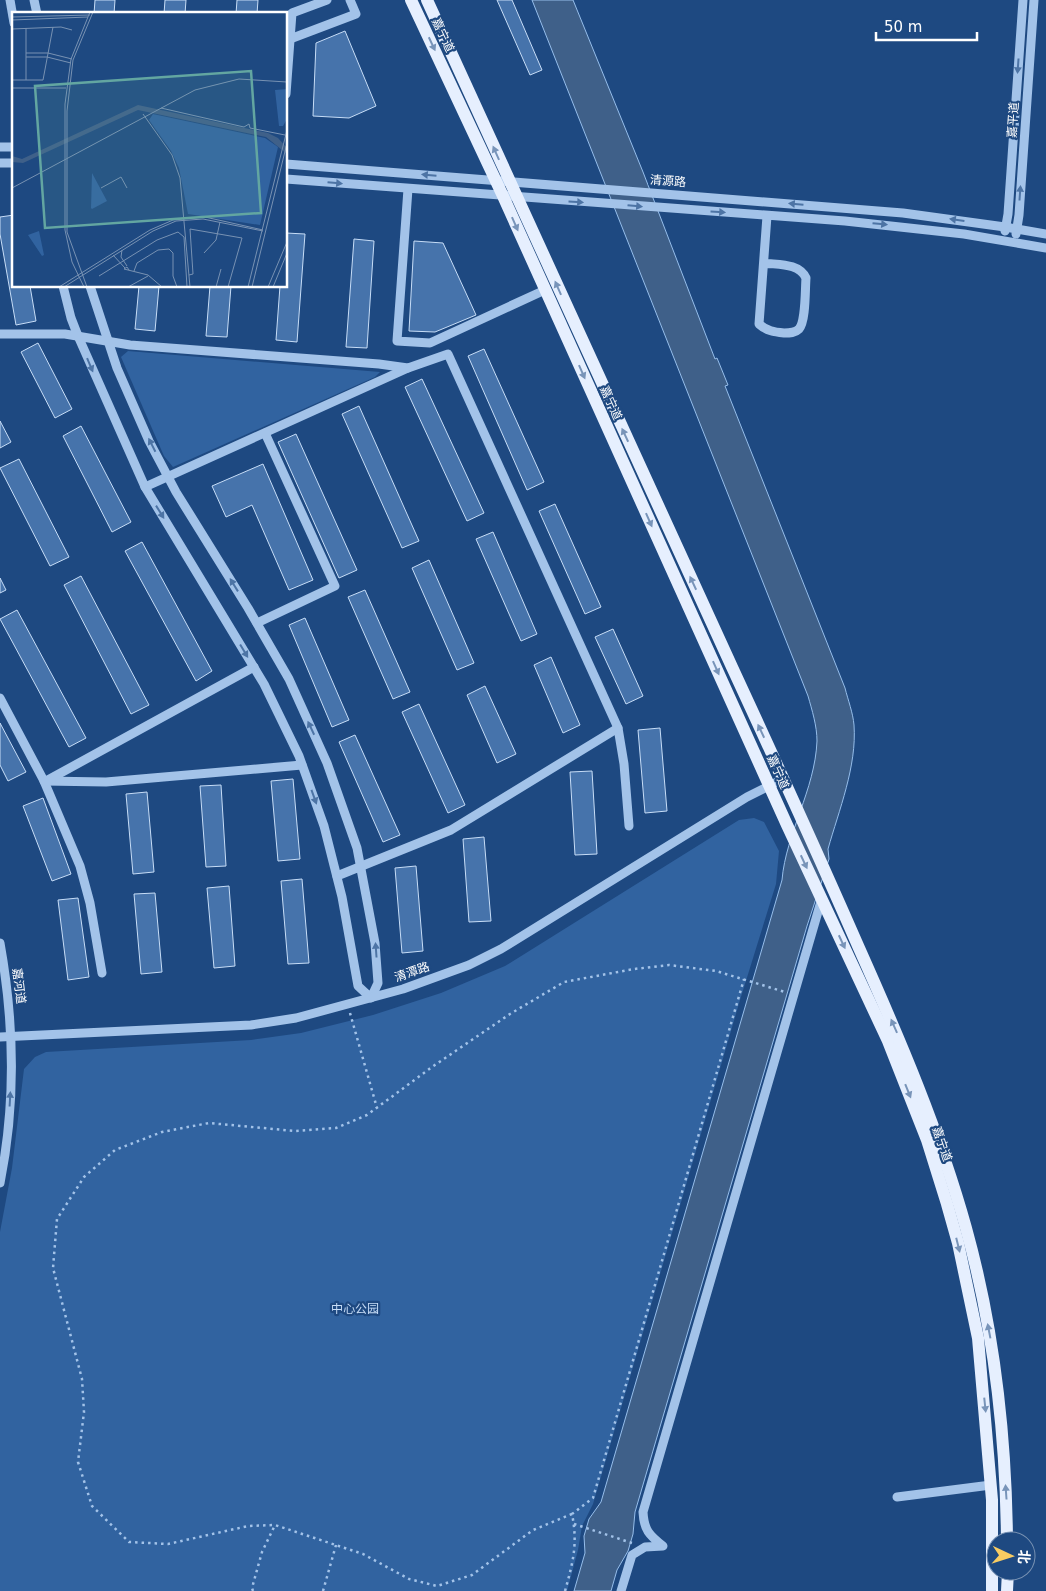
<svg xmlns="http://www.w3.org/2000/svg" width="1046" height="1591" viewBox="0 0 1046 1591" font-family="'DejaVu Sans','Noto Sans SC',sans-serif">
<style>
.green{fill:#3163a0}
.water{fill:#3f6089;stroke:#96beeb}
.building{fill:#4673ab;stroke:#c7ddf7}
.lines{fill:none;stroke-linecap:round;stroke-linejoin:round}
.path{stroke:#a3c3e9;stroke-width:2.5;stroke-dasharray:2.5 4;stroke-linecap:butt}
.minor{stroke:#a3c3e9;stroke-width:9}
.major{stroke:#e6effe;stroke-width:12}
.oneway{fill:#7894b9}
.oneway2{fill:#4d74a5}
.labels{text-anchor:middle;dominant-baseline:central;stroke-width:4.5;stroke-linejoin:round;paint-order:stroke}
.street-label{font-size:12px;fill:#fff;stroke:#1e4981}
.park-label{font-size:12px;fill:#c7ddf7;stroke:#1e4981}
.inset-road{fill:none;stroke:#7892b3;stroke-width:1}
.view{fill:#63a6a1;fill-opacity:0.15;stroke:#63a6a1;stroke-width:2.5}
.inset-edge{fill:none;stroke:#fff;stroke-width:2.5}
</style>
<rect width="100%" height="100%" fill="#1e4981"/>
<g class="green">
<polygon points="128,351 380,372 375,377 173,467 164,456 121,357"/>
<polygon points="754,818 764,822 779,851 776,884 740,1000 593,1504 582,1526 578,1550 567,1591 0,1591 0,1232 12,1168 24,1069 35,1057 46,1052 251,1040 301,1033 373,1015 441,993 505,966 739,820"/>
</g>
<path class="water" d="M532,0h41l70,172 72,187 2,-1 11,27 -3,1 120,302c3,12 8,25 9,37 3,41 -15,85 -26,124l1,10 -22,67 -172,586 -2,22 -5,17 -11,19 -6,21h-37l11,-38 -1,-17 5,-17 12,-17 181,-622c4,-47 33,-90 35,-139 0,-15 -5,-31 -9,-45z"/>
<g class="building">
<polygon points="95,0 115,0 114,14 94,14"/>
<polygon points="165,0 186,0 185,14 164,14"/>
<polygon points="237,0 258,0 257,14 236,14"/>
<polygon points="497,0 512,0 542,70 530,75"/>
<polygon points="345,31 376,106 349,118 313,116 316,43"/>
<polygon points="14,215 14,286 30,286 36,321 16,325 0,234 0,217"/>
<polygon points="286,233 305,234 297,342 276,340 280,286 286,286"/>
<polygon points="354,239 374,241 367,348 346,347"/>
<polygon points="414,241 443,243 476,315 435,332 409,331"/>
<polygon points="139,286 159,286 155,331 135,329"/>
<polygon points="210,286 231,286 227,337 206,336"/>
<polygon points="38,343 72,409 55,418 21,352"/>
<polygon points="484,349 544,482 527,490 468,356"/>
<polygon points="422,379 484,513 467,521 405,387"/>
<polygon points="359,406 419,541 402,548 342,414"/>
<polygon points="0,421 11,442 0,448"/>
<polygon points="81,426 131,522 112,532 63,436"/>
<polygon points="296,434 357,570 339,578 278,442"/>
<polygon points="19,459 69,557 50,566 0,468"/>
<polygon points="263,464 313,580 289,590 252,505 226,517 212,486"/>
<polygon points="555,504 601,607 585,614 539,511"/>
<polygon points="493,532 537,634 521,641 476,539"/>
<polygon points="142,542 212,671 196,681 125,551"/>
<polygon points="429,560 474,663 457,670 412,568"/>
<polygon points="81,576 149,705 131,714 64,585"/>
<polygon points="0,578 6,590 0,593"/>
<polygon points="365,590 410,692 393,699 348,597"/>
<polygon points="17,610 86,738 69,747 0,619"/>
<polygon points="305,618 349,720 332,727 289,625"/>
<polygon points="613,629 643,696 626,704 595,637"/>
<polygon points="551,657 580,725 563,733 534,665"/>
<polygon points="485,686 516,754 497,763 467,695"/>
<polygon points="419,704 465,805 448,813 402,712"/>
<polygon points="0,723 26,772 8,781 0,765"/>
<polygon points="660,728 667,811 645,813 638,730"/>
<polygon points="355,735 400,835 383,842 339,742"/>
<polygon points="592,771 597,854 575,855 570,772"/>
<polygon points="293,779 300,859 278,861 271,781"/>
<polygon points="221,785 226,866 206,867 200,786"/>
<polygon points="147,792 154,872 133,874 126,794"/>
<polygon points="43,798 71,874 52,881 23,806"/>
<polygon points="484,837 491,921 469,922 463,839"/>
<polygon points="416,866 423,951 402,953 395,868"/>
<polygon points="302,879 309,963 288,964 281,881"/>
<polygon points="229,886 235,966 214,968 207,888"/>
<polygon points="155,893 162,972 141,974 134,894"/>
<polygon points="78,898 89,977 68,980 58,900"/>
</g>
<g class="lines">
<g class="path">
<polyline points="350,1013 377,1108"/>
<polyline points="572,1514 533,1530 472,1575 437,1586 409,1579 363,1554 275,1525 248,1526 168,1544 129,1542 92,1506 78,1462 84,1412 82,1379 53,1268 57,1219 84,1177 115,1150 162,1132 209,1123 295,1131 336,1128 367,1115 432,1067 510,1014 564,982 634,969 669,965 716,971 785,992"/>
<polyline points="574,1524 632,1543"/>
<polyline points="253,1591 252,1588 262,1552 275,1525"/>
<polyline points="323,1591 336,1545"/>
<path d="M565,1591c8,-29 13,-47 7,-77l21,-16 151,-519"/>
</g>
<g class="minor">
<polyline points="10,0 14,23"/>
<polyline points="34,0 37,14"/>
<polyline points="290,39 356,14 350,0"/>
<polyline points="286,94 292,13 327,0"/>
<polyline points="0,147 14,147"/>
<polyline points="0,163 14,163"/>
<polyline points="286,164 903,213 1005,227 1046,234"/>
<polyline points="286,179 845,221 964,234 1046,248"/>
<polyline points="408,189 397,341 430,343 545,290"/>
<polyline points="1005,231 1008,214 1023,0"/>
<polyline points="1016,234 1019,215 1034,0"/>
<path d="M764,263c15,2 35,0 42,15 -1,12 0,43 -7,51 -4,4 -9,4 -15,4 -10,-1 -17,-2 -25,-9l8,-108"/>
<polyline points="63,286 71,318 78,336 145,487 264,684 299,756 324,826 342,897 358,986 371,998 378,983 375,943 357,848 327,763 289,679 248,608 176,492 149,441 117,368 90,286"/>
<polyline points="0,334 65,334 130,345 379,364 408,368 448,354 618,728 624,764 629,826"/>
<polyline points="145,487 408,368"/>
<polyline points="257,623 335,586 265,433"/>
<polyline points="0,698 44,781 80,866 90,903 102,973"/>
<polyline points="44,781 106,782 302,765"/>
<polyline points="46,781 254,667"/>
<polyline points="337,876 451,830 618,728"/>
<path d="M0,943c14,78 16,161 0,240"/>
<polyline points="0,1037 251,1025 296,1018 403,989 469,965 501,949 747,797 783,779"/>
<polyline points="897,1497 991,1485"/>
<path d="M621,1591l11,-36 13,-8 18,-1c-14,-11 -19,-16 -20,-34l179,-614"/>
</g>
<g class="major">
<polyline points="411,0 503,196 787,825 888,1041 927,1140 947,1204 958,1243 978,1338 992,1500 992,1591"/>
<path d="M427,0c101,223 203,445 305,667 43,93 86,187 127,281 41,92 80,183 107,280 28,101 40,208 41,313"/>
<polyline points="1007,1591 1008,1571"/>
</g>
</g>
<defs><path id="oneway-solid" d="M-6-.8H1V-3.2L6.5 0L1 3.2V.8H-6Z" transform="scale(1.25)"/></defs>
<g class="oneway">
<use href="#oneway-solid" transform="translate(432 44) rotate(65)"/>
<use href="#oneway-solid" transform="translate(496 153) rotate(-114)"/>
<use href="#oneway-solid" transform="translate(515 224) rotate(66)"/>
<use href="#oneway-solid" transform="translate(558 288) rotate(-114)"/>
<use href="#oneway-solid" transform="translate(582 372) rotate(66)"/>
<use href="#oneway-solid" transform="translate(625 435) rotate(-115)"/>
<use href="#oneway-solid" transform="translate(649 520) rotate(66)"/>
<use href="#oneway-solid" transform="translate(693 583) rotate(-115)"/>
<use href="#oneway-solid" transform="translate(716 668) rotate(66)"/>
<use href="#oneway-solid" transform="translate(761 731) rotate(-115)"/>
<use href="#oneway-solid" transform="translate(804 862) rotate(65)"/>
<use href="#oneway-solid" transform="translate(842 942) rotate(65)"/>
<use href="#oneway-solid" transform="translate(894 1026) rotate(-114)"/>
<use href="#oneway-solid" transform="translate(908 1091) rotate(68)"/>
<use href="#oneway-solid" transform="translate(958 1245) rotate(76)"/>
<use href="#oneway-solid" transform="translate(989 1331) rotate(-101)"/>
<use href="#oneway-solid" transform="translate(985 1405) rotate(84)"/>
<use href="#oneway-solid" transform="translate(1006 1492) rotate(-94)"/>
</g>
<g class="oneway2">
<use href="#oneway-solid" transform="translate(1018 66) rotate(94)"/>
<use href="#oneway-solid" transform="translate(429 175) rotate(-175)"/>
<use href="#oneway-solid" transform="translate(335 183) rotate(5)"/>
<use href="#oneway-solid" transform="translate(1020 193) rotate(-86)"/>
<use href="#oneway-solid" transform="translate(576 202) rotate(4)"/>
<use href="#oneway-solid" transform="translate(796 204) rotate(-175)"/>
<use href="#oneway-solid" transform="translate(635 206) rotate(5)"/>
<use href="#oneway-solid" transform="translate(718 212) rotate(4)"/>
<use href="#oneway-solid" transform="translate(957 220) rotate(-172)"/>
<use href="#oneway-solid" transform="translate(880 224) rotate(5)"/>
<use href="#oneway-solid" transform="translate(90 365) rotate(67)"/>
<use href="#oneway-solid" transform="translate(152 445) rotate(-117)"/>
<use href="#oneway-solid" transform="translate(160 512) rotate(58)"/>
<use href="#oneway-solid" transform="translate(234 585) rotate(-122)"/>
<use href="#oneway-solid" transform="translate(244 651) rotate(59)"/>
<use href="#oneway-solid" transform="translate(311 728) rotate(-115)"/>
<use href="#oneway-solid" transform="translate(314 797) rotate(70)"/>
<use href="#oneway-solid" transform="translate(376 950) rotate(-94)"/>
<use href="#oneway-solid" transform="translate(10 1099) rotate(-87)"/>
</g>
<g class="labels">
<g class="street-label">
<text transform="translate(443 35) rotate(65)">嘉宁道</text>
<text transform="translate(1013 120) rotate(-86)">嘉平道</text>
<text transform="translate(668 181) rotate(4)">清源路</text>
<text transform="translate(611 403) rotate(66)">嘉宁道</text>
<text transform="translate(778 772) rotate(66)">嘉宁道</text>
<text transform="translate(412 972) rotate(-19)">清潭路</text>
<text transform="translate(19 986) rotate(83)">嘉河道</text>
<text transform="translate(942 1144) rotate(71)">嘉宁道</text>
</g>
<g class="park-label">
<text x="355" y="1309">中心公园</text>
</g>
</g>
<g transform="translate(12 12)">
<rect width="275" height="275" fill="#1e4981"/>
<path d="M275,77v30l-4,7h-4l-4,-36zM141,102l112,24 13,9 -18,78 -72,-11 -9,-46 -8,-17 -22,-31zM80,161l15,28 -15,8 -1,-1zM27,219l5,24 -2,1 -14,-21z" fill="#3163a0"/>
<path d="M126,93l130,28 10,5 9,10v6l-21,-17 -128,-27 -115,53 -11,-1v-6l10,3z" fill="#3f6089"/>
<path class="inset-road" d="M0,5l78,-2M0,8l76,-3M0,17l49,-2 11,3M14,41h22l24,6M14,45h21l24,6M0,68h31l10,-53M14,68v-52M0,76h54M149,96l83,19 5,-3 1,4 35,7M131,102l29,41 8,23 10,109M0,176l183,-98 44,-11 48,3M89,176l20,-11 6,11M110,238l-1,7 6,9M192,241l12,-13 4,-18M101,243l12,13M117,258l-2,-3 -3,2 24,6 14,12M122,259l3,-8 21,-13 11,-1 4,4v23l4,11M177,263l4,-1 -3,-45 52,9 -14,49M87,264l58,-36 21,-8 6,5 3,50M47,275l91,-57 23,-10 32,-3 58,13M52,275l89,-56 23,-10 27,-2 60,12M72,275l-12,-25 -7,-32v-126l6,-45 19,-47M75,275l-20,-55v-121l6,-51 20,-48M116,275l20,-11M204,275l5,-18M236,275l39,-157M240,275l35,-144M256,275l19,-45M261,275l14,-34"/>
<path class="view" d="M239,59l10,142 -216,15 -10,-142z"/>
<rect width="275" height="275" class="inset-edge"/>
</g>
<g transform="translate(1011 1556) rotate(94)"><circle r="24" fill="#1e4981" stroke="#7892b3"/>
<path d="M0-4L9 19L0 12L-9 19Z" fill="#f8cc62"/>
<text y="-8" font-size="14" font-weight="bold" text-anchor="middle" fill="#ffffff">北</text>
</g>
<path d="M876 32v8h101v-8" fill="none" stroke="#ffffff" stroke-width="2.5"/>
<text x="884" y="32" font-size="15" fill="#ffffff" stroke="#1e4981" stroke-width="4" paint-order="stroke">50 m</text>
</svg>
